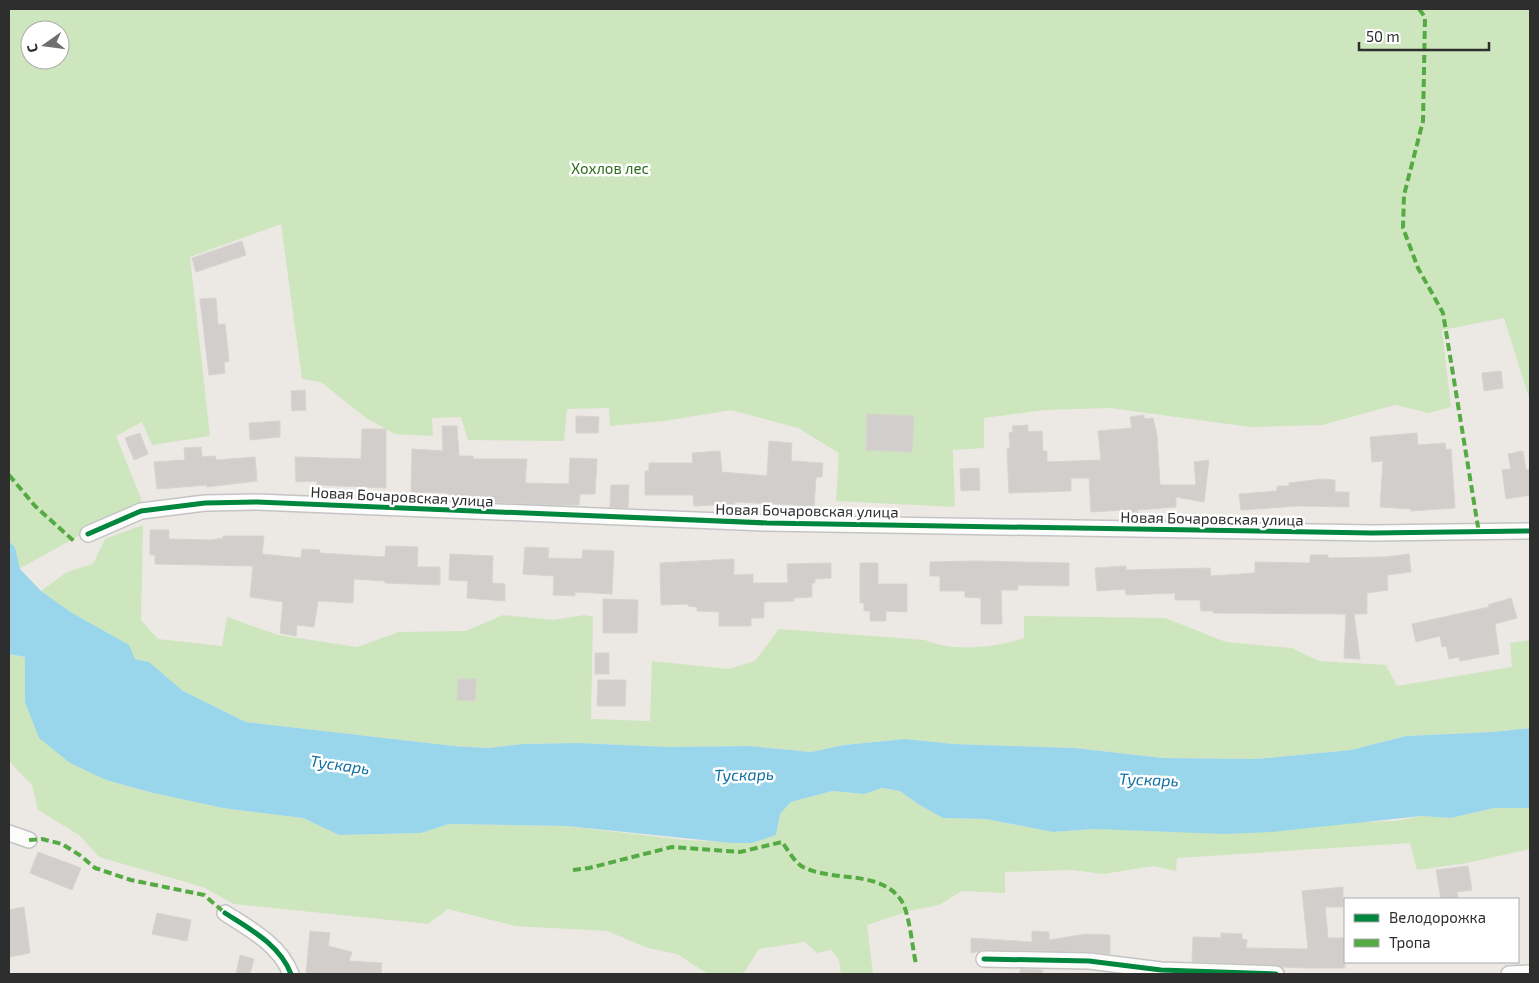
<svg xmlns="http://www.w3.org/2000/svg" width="1539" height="983" viewBox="0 0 1539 983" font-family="'Exo 2',sans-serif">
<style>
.green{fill:#cee6be;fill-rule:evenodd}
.water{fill:#99d6ec}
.building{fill:#d1cecb;stroke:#d7d4d0}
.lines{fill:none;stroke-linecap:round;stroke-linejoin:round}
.minor-casing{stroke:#c5c4c5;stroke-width:18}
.minor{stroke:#fcfcfb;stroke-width:15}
.quiet{stroke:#54ab44;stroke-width:4;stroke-dasharray:8 4;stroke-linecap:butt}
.cycleway-casing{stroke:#fff;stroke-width:8}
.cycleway{stroke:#00873e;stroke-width:5}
.labels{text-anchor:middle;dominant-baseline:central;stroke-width:5;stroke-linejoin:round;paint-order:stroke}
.park-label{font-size:15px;fill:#2c6e1b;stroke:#fff}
.street-label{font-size:15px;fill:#2e2e2e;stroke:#fff}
.water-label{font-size:16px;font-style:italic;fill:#0d6fa3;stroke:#fff}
</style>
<rect width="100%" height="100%" fill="#ece8e4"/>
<g class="green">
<path d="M9,9h1521v392l-26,-83 -62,12 9,77 -22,6 -34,-8 -73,20 -72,2 -140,-19 -65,2 -61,8v30l-31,2 2,57 -119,-6 3,-48 -41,-25 -67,-18 -67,11 -54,5 -1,-18 -42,1 -3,32 -96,-1 -7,-23 -29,1 1,18 -38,-2 -29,-16 -45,-36 -19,-3 -21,-155 -91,33 20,179 -58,9 -10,-23 -26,14 26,65 -123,68 -4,-22 -6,-6zM30,30h30v30h-30z"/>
<path d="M143,525l-2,95 17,19 64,7 5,-29 51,18 79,12 42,-15 67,-1 37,-16 50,5 32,-5 8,2 -2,102 59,2 2,-60 76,8 27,-8 24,-32 146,11c27,12 72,8 99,-2v-22l141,2 61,24 66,6 27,13 67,4 11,21 115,-19 -2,-24 20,-3v88l-38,4 -86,4 -55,14 -95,9 -93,-1 -88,-10 -122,-4 -48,-5 -61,6 -33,7 -62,-6 -80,1 -91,-4 -55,1 -35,4 -35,-2 -207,-24 -63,-31 -34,-29 -14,-3 -94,-68 26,-19 26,-8 12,-25z"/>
<polygon points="9,654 25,657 25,702 106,780 153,793 223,808 303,818 339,835 421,833 449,824 567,826 685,840 752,843 776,835 780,814 791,802 832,791 864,794 882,788 900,791 918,804 943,818 986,819 1053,832 1095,829 1315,827 1359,822 1395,821 1421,816 1451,818 1494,808 1530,808 1530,849 1467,863 1417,870 1410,843 1177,858 1176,871 1154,866 1103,874 1072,870 1005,872 1005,893 962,891 939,905 909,911 867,925 873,974 841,974 839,960 831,950 817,953 805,942 759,949 743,974 708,974 677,954 648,948 607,931 515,926 448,909 428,924 234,904 203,887 99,857 79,835 38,810 32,785 9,761"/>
</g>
<polygon class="water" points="9,541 15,547 20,569 41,591 72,613 129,645 135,659 149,662 183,691 246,722 454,746 488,748 523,744 578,743 669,747 749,746 811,752 844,745 905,739 953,744 1075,748 1163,758 1256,759 1351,750 1406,736 1492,732 1530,728 1530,808 1494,808 1451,818 1421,816 1272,832 1224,834 1095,829 1053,832 986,819 943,818 918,804 900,791 882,788 864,794 832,791 791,802 780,814 776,835 752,843 732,843 567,826 449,824 421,833 339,835 303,818 223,808 153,793 106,780 70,763 39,738 25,702 25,657 9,654"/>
<g class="building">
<polygon points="242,241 246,255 196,272 192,258"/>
<polygon points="216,298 218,325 225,324 229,361 224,362 225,373 209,375 200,299"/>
<polygon points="1501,371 1503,388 1484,391 1482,373"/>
<polygon points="305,390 306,410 292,411 291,391"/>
<polygon points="867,414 914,416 912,452 866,450"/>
<polygon points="1144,415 1144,419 1153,418 1157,435 1160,485 1196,485 1194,462 1209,460 1204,502 1176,497 1176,507 1137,510 1138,515 1124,516 1124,510 1091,512 1089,478 1071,478 1071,491 1009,493 1007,449 1010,448 1009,433 1013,432 1012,426 1028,425 1028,432 1042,431 1043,451 1047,451 1047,462 1101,460 1098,431 1132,428 1130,417"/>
<polygon points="576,416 599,417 598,433 576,433"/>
<polygon points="280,421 280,437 250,440 249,423"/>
<polygon points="442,426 457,426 459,456 473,456 473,459 527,459 525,483 569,484 570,458 597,459 595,494 580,494 579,505 551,505 446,500 446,493 411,492 412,449 443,451"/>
<polygon points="362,429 386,429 386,488 317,485 317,481 296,482 295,457 361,459"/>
<polygon points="140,433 148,454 134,460 125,438"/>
<polygon points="1417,433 1418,445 1445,443 1446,450 1451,449 1455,508 1411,511 1411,509 1380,507 1383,461 1372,462 1370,437"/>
<polygon points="769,441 792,443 791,461 823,463 822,477 816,477 814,506 735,502 735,504 694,506 693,495 645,495 645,471 649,471 649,463 693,463 692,453 720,451 722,472 767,476"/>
<polygon points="201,447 202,457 215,456 216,460 255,457 257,481 207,487 207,485 157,489 154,462 185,460 184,448"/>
<polygon points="1523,451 1526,470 1530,469 1530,495 1506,499 1502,470 1511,469 1508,454"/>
<polygon points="979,468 980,490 961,491 960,469"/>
<polygon points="1322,479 1335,480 1335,492 1349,492 1349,507 1299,506 1241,510 1239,494 1277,491 1277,486 1289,486 1289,483"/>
<polygon points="611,485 629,485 628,508 610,507"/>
<polygon points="150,530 169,530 169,539 211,540 223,538 223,536 264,536 262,554 301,558 302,549 320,550 320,553 385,557 386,546 418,547 417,567 440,567 440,585 385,583 385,581 354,579 353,603 318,601 314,627 297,625 296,636 280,633 283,602 250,597 253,566 155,564 155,555 150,555"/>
<polygon points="525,547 549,548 548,558 582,559 583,550 614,551 612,594 575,592 575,596 553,595 554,576 523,574"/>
<polygon points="450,554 493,556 492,583 505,584 505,601 467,598 468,581 449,580"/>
<polygon points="1409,554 1411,572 1387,575 1388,590 1367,593 1367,614 1354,614 1360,659 1344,658 1346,614 1213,613 1213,611 1201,611 1200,600 1175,600 1175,593 1126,595 1125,589 1097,591 1095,568 1126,566 1126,570 1210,568 1211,576 1255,573 1255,562 1310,563 1310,555 1328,555 1328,558 1385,557"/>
<polygon points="734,559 734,575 753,574 753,583 788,583 787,564 831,563 831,578 815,579 815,583 812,583 812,597 794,598 794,601 764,602 764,618 751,618 751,626 719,626 719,612 697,611 697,607 688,606 688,604 661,605 660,563"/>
<polygon points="976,561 1069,563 1069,586 1018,585 1018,590 1001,590 1002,624 981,624 981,598 965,597 965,591 940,591 940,576 930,576 930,562"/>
<polygon points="860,563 878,563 878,584 907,584 907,612 886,611 886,621 870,621 870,611 864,611 864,603 860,603"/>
<polygon points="1511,598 1517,618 1495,624 1499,654 1460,661 1459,657 1449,659 1446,646 1442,647 1440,636 1416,642 1412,624 1489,607 1488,605"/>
<polygon points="603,599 638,600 637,633 603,633"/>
<rect x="595" y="653" width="14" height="21"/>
<polygon points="458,679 476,679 475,701 457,700"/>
<polygon points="598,680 626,680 625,706 597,706"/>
<polygon points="38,852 81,868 72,890 30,873"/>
<polygon points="1468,866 1472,890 1457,892 1458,899 1441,899 1436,870"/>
<polygon points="1343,887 1343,907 1325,907 1328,938 1345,938 1345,968 1308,968 1282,967 1276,965 1192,962 1193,937 1221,938 1221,933 1242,934 1242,939 1247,940 1246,948 1308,949 1302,891"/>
<polygon points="24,907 30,953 9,957 9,910"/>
<polygon points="157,913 191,920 187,941 152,934"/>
<polygon points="310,931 330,933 328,946 352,952 349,961 382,963 381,974 306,974"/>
<polygon points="1032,931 1049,932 1049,940 1086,934 1110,935 1110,954 1089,952 984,950 971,953 971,938 1032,942"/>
<polygon points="240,955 254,959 250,974 236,974"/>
<polygon points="1021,969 1043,970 1042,974 1019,974"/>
</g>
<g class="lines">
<defs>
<g id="minor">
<polyline points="88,534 141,511 205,503 257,502 767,523 1372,533 1530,531"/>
<polyline points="9,833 29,840"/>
<path d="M225,913c25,16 55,32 66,61"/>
<polyline points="984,959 1089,961 1161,970 1276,974"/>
<polyline points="1509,974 1530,973"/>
</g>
</defs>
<use href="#minor" class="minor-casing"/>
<use href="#minor" class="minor"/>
<g class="quiet">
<polyline points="1419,9 1425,17 1423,121 1404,195 1403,228 1418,268 1443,313 1479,533"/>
<polyline points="9,475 35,506 75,542"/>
<polyline points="29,840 42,839 62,844 81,856 95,868 131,880 204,895 225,913"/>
<path d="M573,870l16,-2 83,-21 68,5 42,-10c6,8 14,23 23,26 31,14 75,2 96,32 9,14 11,47 15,64"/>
</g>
<defs>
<g id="cycleway">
<polyline points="88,534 141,511 205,503 257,502 767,523 1372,533 1530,531"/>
<path d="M225,913c25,16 55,32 66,61"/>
<polyline points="984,959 1089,961 1161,970 1276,974"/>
</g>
</defs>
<use href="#cycleway" class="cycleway-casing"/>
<use href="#cycleway" class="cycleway"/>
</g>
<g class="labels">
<g class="park-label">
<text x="610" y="168">Хохлов лес</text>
</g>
<g class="street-label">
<text transform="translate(402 496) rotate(3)">Новая Бочаровская улица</text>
<text transform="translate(807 510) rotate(1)">Новая Бочаровская улица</text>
<text transform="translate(1212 518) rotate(1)">Новая Бочаровская улица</text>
</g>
<g class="water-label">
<text transform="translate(340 764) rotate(8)">Тускарь</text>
<text transform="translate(744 774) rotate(-1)">Тускарь</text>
<text transform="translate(1149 779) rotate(2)">Тускарь</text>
</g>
</g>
<rect width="1539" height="983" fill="none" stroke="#2e2e2e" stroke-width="20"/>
<rect x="1344" y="898" width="175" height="65" fill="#ffffff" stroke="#ababab"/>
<rect x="1354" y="914" width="25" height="8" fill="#00873e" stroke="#ababab"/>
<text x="1389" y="923" font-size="15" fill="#2e2e2e">Велодорожка</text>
<rect x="1354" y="939" width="25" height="8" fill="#54ab44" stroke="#ababab"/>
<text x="1389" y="948" font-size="15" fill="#2e2e2e">Тропа</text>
<g transform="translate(45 45) rotate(256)"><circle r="24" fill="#ffffff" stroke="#ababab"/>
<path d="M0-4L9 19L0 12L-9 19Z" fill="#706f6e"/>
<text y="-8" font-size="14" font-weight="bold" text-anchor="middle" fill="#2e2e2e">С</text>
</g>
<path d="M1359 42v8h130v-8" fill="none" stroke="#2e2e2e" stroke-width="2.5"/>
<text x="1366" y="42" font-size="15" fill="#2e2e2e" stroke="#ffffff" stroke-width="4" paint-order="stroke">50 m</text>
</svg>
